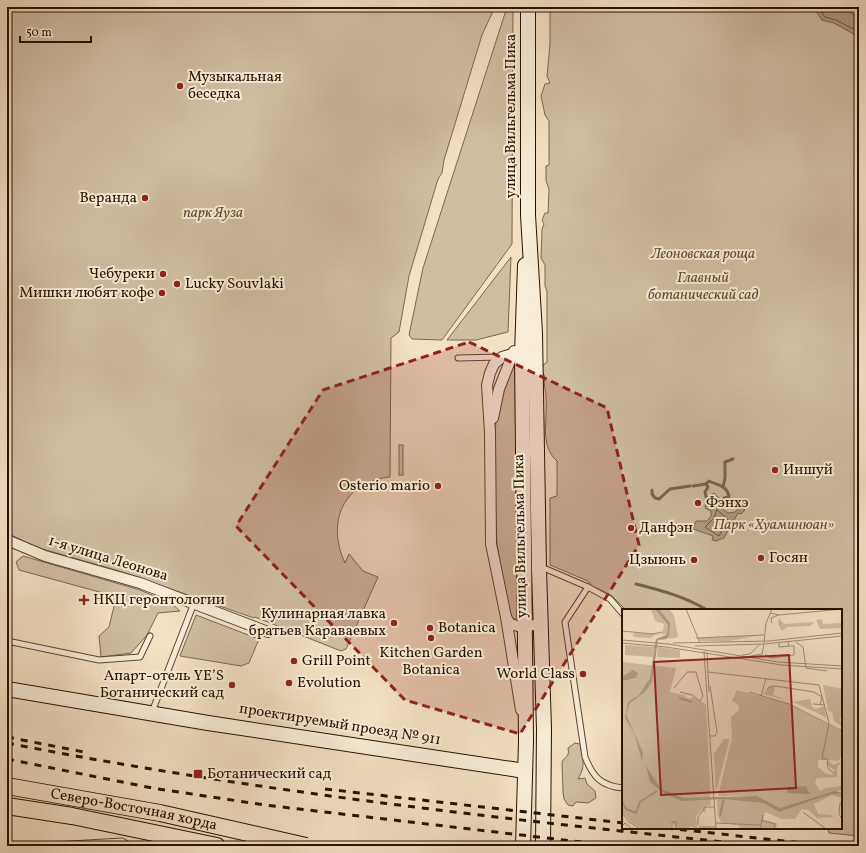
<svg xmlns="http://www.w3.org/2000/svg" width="866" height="853" viewBox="0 0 866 853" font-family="Vollkorn,serif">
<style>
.green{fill:#cfbea1;stroke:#7a6850}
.water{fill:#ad9b80;stroke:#77644d}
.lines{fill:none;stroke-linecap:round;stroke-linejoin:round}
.shore{stroke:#6a5640;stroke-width:1}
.stream{stroke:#77644d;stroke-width:3}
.lane-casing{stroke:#594630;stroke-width:7}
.street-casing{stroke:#594630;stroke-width:12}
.secondary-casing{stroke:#261200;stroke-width:16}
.primary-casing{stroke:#261200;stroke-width:18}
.lane{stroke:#f7ecd7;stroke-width:5}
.street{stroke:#f7ecd7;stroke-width:10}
.secondary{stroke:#f7ecd7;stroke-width:14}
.primary{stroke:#f2e1c2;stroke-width:16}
.rail{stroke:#261200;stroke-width:3;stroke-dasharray:7 7;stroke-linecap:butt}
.primary-bridge-casing{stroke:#261200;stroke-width:18;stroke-linecap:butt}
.primary-bridge{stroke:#f2e1c2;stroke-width:16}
.marked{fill:#8f2418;fill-opacity:0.2;stroke:#8f2418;stroke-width:3;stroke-dasharray:8 5;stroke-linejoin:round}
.poi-dot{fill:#8f2418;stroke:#f7ecd7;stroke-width:1.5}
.labels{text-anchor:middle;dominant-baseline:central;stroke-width:4;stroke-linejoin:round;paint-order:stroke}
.poi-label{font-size:15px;fill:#261200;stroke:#f7ecd7;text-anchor:start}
.street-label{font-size:15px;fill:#261200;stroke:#f7ecd7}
.park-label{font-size:15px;font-style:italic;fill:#614e38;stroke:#f7ecd7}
.inset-river{fill:none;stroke:#ad9b80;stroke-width:2}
.inset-road{fill:none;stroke:#a08e74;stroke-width:1}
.view{fill:#8f2418;fill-opacity:0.15;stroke:#8f2418;stroke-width:2}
.inset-edge{fill:none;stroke:#261200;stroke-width:2}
</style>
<rect width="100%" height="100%" fill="#f2e1c2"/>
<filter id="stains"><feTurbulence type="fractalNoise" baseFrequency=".005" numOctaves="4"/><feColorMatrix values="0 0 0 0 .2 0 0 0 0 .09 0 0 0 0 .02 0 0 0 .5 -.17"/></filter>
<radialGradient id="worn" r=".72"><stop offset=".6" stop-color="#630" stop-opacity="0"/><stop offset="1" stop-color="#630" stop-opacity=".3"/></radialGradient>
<g class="green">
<path d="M7,7h488l-13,28 -38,125 -2,13 -4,6 -29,97 -10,56 -8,6 -1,139c-47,5 -64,45 -45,86l4,-9 14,17 15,6 -32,72 -5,2 -86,-34 -1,1 -135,-47 -83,-24 -29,-14z"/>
<polygon points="507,7 513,8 512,244 442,340 412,339 409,335 423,268"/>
<path d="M550,7h309v829l-30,-3 -1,-5h13v-218h-182l-3,-1 -1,1h-29l-15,-15 -19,-9 -4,-5 -38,-16v-67l7,-2v-35c-18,-15 -9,-43 -11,-63 0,-8 -3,-13 -1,-21l-3,-6v-5l5,-4v-71l-2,-5v-21l-4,-7 1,-29 2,-5 -2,-4 3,-7h3l1,-24 -3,-8v-15l3,-1v-44l-4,-6 -4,-19 4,-12 5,-1 -3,-7 3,-32z"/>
<polygon points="511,257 508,332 476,340 447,340"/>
<polygon points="515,361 517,618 515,619 510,618 497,544 494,475 496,415 499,400"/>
<rect x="399" y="445" width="4" height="30"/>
<polygon points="23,556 140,590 171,603 180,611 158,613 147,635 131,653 101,657 99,636 109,627 115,602 103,593 19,570 16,562"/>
<polygon points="196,615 259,639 249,663 241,666 180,656"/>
<path d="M575,743l5,1c3,15 6,22 -2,35l7,-1 2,6 8,7 1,7 -8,5 -12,-1 -3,4 -5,-1 -4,-6 -1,-7 -1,-30c3,-6 8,-5 6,-14z"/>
</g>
<g class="water">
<polygon points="813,7 843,7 859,19 859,37 834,23 822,20"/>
<path d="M714,493l8,8c-2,6 1,9 6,12l7,-1 5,-5 5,3 -4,4 -3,-1 -14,25 -8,3 -4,-1 1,-4 -20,-7 3,-8h11l4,-5v-5l-6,-3 1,-11z"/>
</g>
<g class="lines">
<g class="shore">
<polyline points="818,7 825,17 836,20 859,32"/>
<polygon points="717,510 728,519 719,536 705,527 714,518"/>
</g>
<g class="stream">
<polyline points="693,486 706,484"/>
<polyline points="723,487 725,478 725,462 733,459"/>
<polyline points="652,490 652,494 655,498 659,499 670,489 690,486"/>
<path d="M706,497l-1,-5 3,-5 -2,-3 3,-3c8,4 19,5 20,16l-5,1 -2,3"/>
<path d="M636,584c24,6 50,13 71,26"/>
</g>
<defs>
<g id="lane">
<polyline points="458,358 501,357"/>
<polyline points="541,569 546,569 588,587"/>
<path d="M623,614l-13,-15 -22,-12 -23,35 20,135c8,20 16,29 38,31"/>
<polyline points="7,641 99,660 140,657 150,636"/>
<polyline points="152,712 194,603"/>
<polyline points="35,846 122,841 131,846"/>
</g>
<g id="street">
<polyline points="493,418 499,389 514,351"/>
<polyline points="7,540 45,556 140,583 268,632"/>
<polyline points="506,617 510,624 518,626 536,625 540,619"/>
<polyline points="521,710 506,617 491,544 490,433 487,385 490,373 494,364 502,357 512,354 527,354"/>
</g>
<g id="secondary">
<polyline points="528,7 528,215 535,333 539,569 544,729 543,846"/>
<polyline points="7,689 208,723 525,771"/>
<polyline points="523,846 526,741 522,354 525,265"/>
</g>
<polyline id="primary" points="7,806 72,816 217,846"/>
</defs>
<use href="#lane" class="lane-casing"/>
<use href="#street" class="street-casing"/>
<use href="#secondary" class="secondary-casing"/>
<use href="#primary" class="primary-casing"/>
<use href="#lane" class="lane"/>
<use href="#street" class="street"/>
<use href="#secondary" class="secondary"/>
<use href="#primary" class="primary"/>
<g class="rail">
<polyline points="7,737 84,752"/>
<path d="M7,743c250,49 503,77 756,103"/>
<polyline points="7,759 152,788 265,805 615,846"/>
<polyline points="325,789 623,823"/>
<polyline points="666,828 830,846"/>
</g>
<defs>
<g id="primary-bridge">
<path id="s1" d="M7,786l153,27 146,33"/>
</g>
</defs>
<use href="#primary-bridge" class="primary-bridge-casing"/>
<use href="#primary-bridge" class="primary-bridge"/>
</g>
<path class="marked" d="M469,342l138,66 32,137 -119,189 -115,-34 -169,-174 87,-136z"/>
<g class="poi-dot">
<circle cx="180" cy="86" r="4"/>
<circle cx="145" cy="198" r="4"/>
<circle cx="163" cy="274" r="4"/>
<circle cx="177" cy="284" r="4"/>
<circle cx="162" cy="293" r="4"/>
<circle cx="775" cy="470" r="4"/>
<circle cx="438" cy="486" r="4"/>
<circle cx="698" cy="503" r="4"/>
<circle cx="631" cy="528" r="4"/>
<circle cx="761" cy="558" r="4"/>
<circle cx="694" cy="560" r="4"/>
<path d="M82 594h4v4h4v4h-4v4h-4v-4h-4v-4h4z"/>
<circle cx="394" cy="623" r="4"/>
<circle cx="430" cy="628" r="4"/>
<circle cx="431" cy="638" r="4"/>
<circle cx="294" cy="661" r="4"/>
<circle cx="583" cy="674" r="4"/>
<circle cx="289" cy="683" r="4"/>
<circle cx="232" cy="685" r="4"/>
<rect x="193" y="769" width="10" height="10" rx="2"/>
</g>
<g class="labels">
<g class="poi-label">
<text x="188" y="77">Музыкальная<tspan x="188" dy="17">беседка</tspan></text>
<text x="137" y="198" text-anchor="end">Веранда</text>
<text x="155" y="274" text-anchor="end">Чебуреки</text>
<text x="185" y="284">Lucky Souvlaki</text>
<text x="154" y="293" text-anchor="end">Мишки любят кофе</text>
<text x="783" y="470">Иншуй</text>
<text x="430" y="486" text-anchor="end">Osterio mario</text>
<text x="706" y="503">Фэнхэ</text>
<text x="639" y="528">Данфэн</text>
<text x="769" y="558">Госян</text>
<text x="686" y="560" text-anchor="end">Цзыюнь</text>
<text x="93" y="600">НКЦ геронтологии</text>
<text x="386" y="614" text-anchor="end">Кулинарная лавка<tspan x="386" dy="17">братьев Караваевых</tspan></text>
<text x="438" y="628">Botanica</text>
<text x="431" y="653" text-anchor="middle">Kitchen Garden<tspan x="431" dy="17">Botanica</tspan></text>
<text x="302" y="661">Grill Point</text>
<text x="575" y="674" text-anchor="end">World Class</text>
<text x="224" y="676" text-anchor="end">Апарт-отель YE’S<tspan x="224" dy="17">Ботанический сад</tspan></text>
<text x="297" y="683">Evolution</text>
<text x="207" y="774">Ботанический сад</text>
</g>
<g class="street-label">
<text transform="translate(511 116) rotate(-90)">улица Вильгельма Пика</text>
<text transform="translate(521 536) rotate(-91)">улица Вильгельма Пика</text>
<text transform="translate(108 559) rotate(17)">1-я улица Леонова</text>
<text transform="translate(340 725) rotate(9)">проектируемый проезд № 911</text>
<text stroke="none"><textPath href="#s1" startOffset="129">Северо-Восточная хорда</textPath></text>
</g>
<g class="park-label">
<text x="213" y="213">парк Яуза</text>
<text x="703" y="254">Леоновская роща</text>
<text x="703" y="278">Главный<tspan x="703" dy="17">ботанический сад</tspan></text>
<text x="774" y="525">Парк «Хуаминюан»</text>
</g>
</g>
<g transform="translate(622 609)">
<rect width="220" height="220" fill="#f2e1c2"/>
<path d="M29,0h18l5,6 4,22 -8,2 -7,-5 -9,1 -3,3 -19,-1 3,-1 -3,-1 2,-2 27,1 2,-3 1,-7 -9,-3zM157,9l5,6 31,-2 -5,4 -23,1 -5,4 -4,-7zM200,10l1,5 19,-1v5l-22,1 -4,-9zM133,27l-26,5h-29l-2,-3zM3,36l30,2 -2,10 -28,-2zM36,38l22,3v8l-23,-1zM0,53l54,6 -6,24 14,3 5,4 4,-2 13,7 5,101 -6,1 1,6h-3v-4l-7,8 1,12 -7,-2v3h-14l-4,-7 -1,7h-29l-11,-7 -9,-11zM201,76l19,4v29l-4,2 4,1v5l-8,-5 -2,-9 -4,-1zM148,78h5l-2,8 16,6 -26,-7zM115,81l49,13 56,29v24l-4,5 -10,-1 5,5 9,-4 -5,7v9l-20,1 -2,5 5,8 5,-3 16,-2 1,4 -62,18 -23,-12h-39l14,-58 -1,-21 8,-7 -1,-6 -6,-3zM196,151h10l-2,4 8,6 -1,5 -7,-1 -8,-7zM188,90l2,7 3,3 9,-3 2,11 -33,-15zM102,130h5l-1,7 -12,45 -2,-37zM220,184v5l-10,-3 -18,9 4,10 13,1 3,2 -17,1 -9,-8 -6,-1 -7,10h-13l-17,-7 -2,8 14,3 -1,6h-37v-3l-18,-4 -3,-6 -1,-16 4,-2 42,5 16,9 49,-17z" fill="#cfbea1" fill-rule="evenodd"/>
<path d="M33,0h4l11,14 -1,12 -2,4 -9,1 -6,42 -7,10 -15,11 -4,11 17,39 -1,8 -8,-28 -9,-15 3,-16 11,-7 11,-17 6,-39 11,-4 1,-10zM11,61l5,3 -2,5 -14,3v-4zM24,157l15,23 23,9 73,-2 23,12 55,-17 7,2 -14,2 -49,17 -16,-9 -39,-4 -42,2 -18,-8 -14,-11zM184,177l4,8 -23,-1 1,-6z" fill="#ad9b80"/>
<path class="inset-river" d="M57,89l13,4M0,193l4,7 10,4 4,-11 17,-11M98,207l4,-18"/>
<path class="inset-road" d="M64,0l14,34M148,4l9,2 63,-6M150,14l-1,-5 8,-3M0,22l31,3 9,-2M74,29l68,-3M0,31l46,4 110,18 64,4M174,33l7,5 3,21 21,3M0,34l44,4 116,18 60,4M51,34l96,-2 73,-8M142,34l2,-20 6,-14M157,34v4l10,-1 -1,-4M73,37l69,-2 78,-8M82,42l12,178M85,43l2,40M143,45l5,4 24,-3v-9h-5M120,46l8,-1 9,-9M129,47l11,-2 2,-10M86,63l111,13 10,38 -7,36M52,79l13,-16h9l7,24 -3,5 -8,-6 -12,-3M145,81l2,-3 6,-1 39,6 8,5 -2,8M127,83l40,12 53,27M139,87l5,-18M191,95l12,1M88,127h5l2,-4 -7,-46M200,150h5l1,9 5,5M220,194h-2l-1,11 3,5M0,203l6,9 12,8M181,203l23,17M139,211l14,4 -1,5M93,214l45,2M76,216v-8l7,-10h9M0,217l3,-3 7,6M77,218h17M50,220v-7h4v7M138,220l3,-14"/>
<path class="view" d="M167,46l7,133 -135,7 -7,-133z"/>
<rect width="220" height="220" class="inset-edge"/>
</g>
<rect width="866" height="853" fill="none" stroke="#f2e1c2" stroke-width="24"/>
<rect x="8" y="8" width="850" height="837" fill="none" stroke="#261200" stroke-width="2"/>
<rect x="12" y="12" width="842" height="829" fill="none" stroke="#261200"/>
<path d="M20 36v6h71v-6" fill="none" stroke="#261200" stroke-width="2"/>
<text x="26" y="36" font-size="12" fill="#261200" stroke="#f7ecd7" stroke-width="3" paint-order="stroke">50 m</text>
<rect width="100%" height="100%" filter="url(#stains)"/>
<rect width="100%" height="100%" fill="url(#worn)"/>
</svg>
